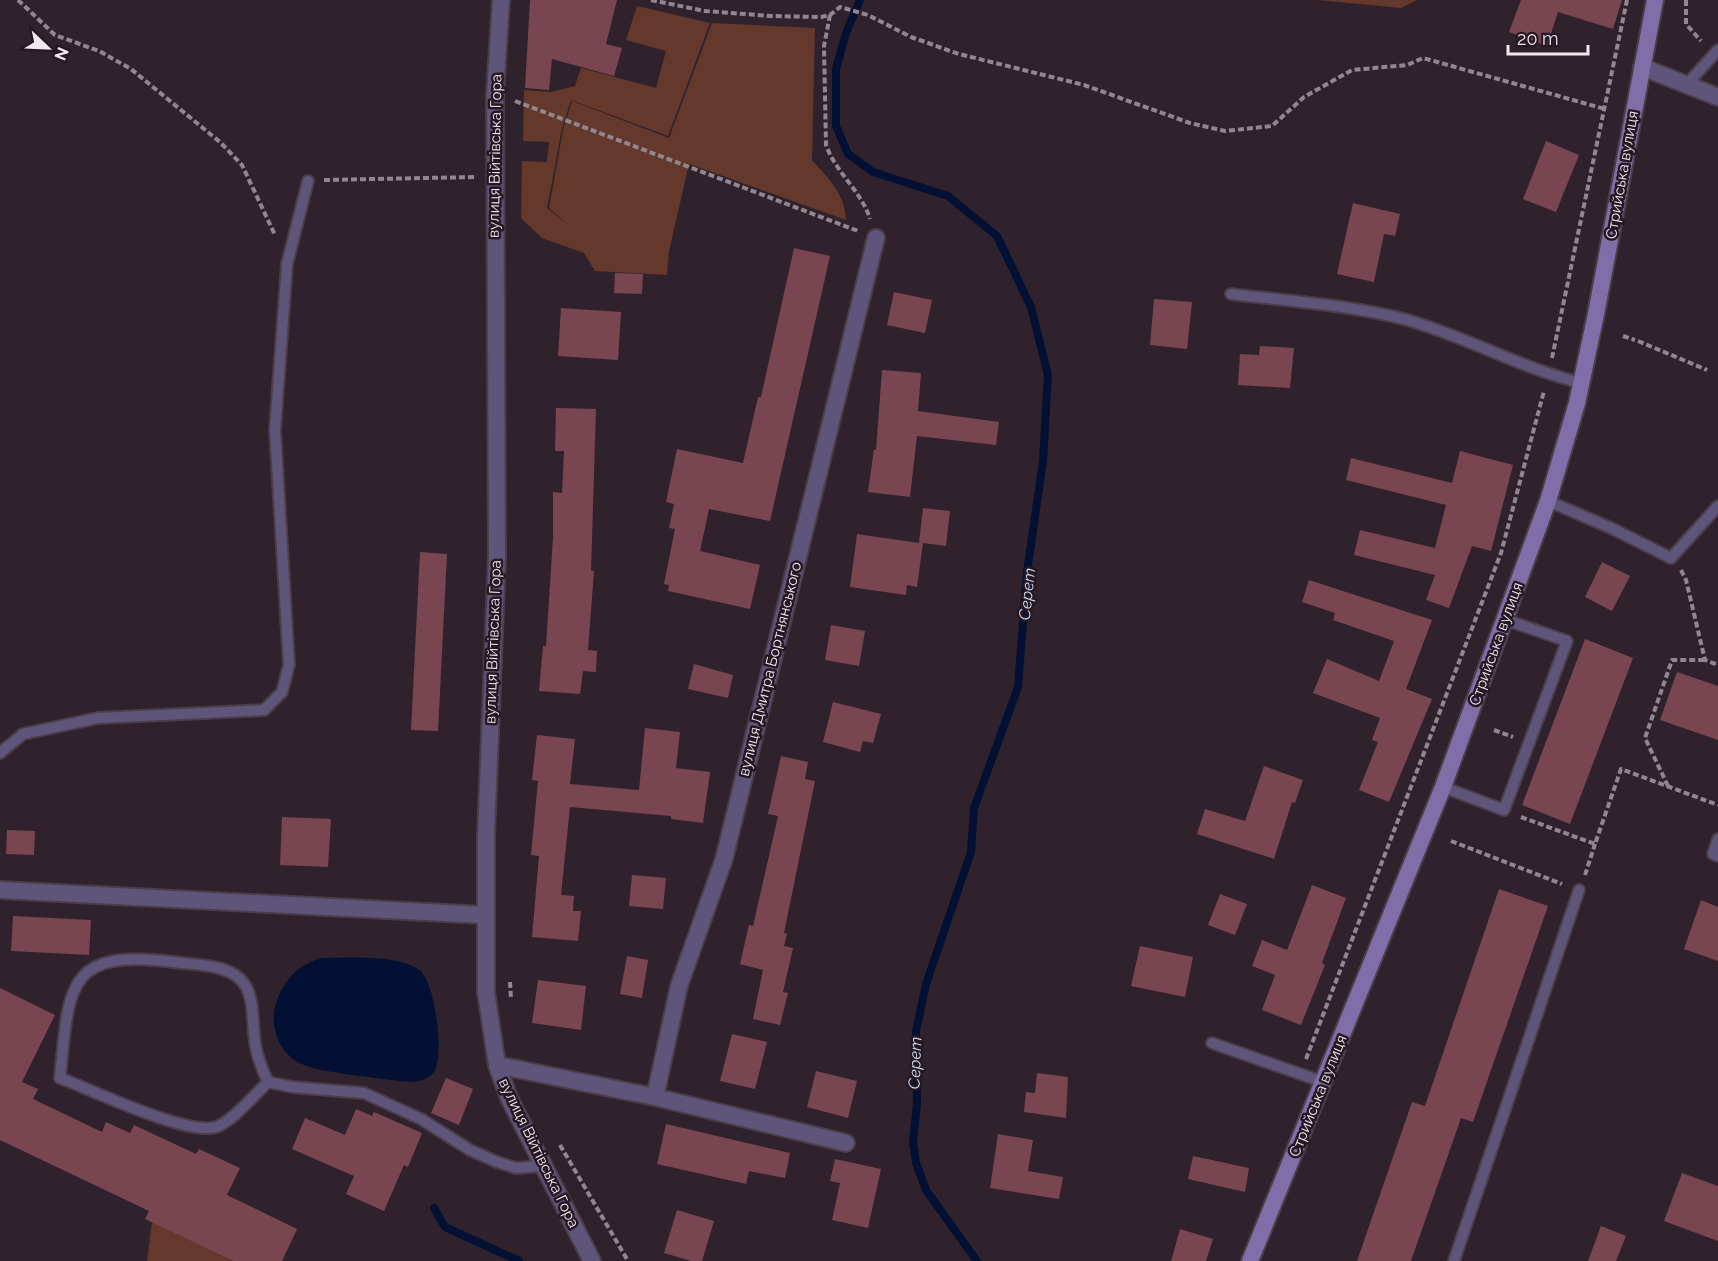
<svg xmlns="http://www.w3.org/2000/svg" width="1718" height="1261" viewBox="0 0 1718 1261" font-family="Raleway,sans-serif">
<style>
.green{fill:#64382a}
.water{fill:#021033}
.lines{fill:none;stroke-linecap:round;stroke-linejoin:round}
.stream{stroke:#021033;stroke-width:8}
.building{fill:#794551}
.service-casing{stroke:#4a3e48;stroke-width:14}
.minor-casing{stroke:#4a3e48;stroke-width:20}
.tertiary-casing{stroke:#4a3e48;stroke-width:20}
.secondary-casing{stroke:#4a3e48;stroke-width:20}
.path{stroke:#928791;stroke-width:4;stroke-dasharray:6 3;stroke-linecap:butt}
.service{stroke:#5f557a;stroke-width:10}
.minor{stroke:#5f557a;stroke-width:16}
.tertiary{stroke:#5f557a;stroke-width:16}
.secondary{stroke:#806ea9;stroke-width:16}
.labels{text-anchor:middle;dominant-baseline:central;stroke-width:5;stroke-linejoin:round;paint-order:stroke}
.street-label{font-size:15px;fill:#f1e8f0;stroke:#251823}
.water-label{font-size:16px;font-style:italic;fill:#ceddf9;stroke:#251823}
</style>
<rect width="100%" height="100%" fill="#2f222d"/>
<g class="green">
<polygon points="1318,0 1417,0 1401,8"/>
<path d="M637,6l73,17 -42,113 -97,-36 -9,29 -15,79 23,18 -21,-18 14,-78 9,-29 97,37 43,-115 103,5 -3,132c17,19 33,34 34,60l-157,-56 -20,87 -2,24 -72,-4 -11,-18 -42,-15 -21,-20 1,-57 25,1 2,-20 -26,-1 1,-51 27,2 24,-6 6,-18 75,20 10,-37 -40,-11z"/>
<polygon points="152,1222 233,1261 147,1261"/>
</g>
<path class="water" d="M321,958c27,0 75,-4 98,12 16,10 25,83 16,100 -6,12 -24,13 -36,11 -24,-4 -85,-8 -103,-20 -20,-13 -27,-39 -19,-61 9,-22 20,-34 44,-42z"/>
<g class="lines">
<g class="stream">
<polyline points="860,0 846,33 836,69 836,126 848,154 873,172 948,196 997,236 1031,307 1048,375 1043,461 1027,572 1018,687 974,808 971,852 926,984 916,1031 917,1103 913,1142 916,1163 926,1190 977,1261"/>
<polyline points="434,1208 445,1227 519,1261"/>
</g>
</g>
<g class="building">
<polygon points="530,0 617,0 606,44 622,48 614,76 552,59 549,90 525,88"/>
<polygon points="1521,0 1622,0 1613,29 1558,12 1547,46 1509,32"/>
<polygon points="1546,141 1579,155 1556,212 1523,199"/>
<polygon points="1353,203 1400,214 1395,236 1384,234 1374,282 1337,274"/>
<polygon points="794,248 830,256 770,521 709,509 700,551 760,565 750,609 668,591 669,585 664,584 675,529 669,528 674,504 666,502 677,449 743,463 758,397 761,397"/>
<polygon points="615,273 643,274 642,294 614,293"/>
<polygon points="894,292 932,300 925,333 887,325"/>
<polygon points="1154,299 1192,302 1187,349 1150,345"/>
<polygon points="561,308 621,312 618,360 558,356"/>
<polygon points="1260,346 1294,348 1290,388 1238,385 1240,354 1259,355"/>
<polygon points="882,370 921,373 918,411 999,422 996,445 917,436 910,497 868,492 874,449 876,450"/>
<polygon points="556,408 596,409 591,571 594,571 588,650 597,651 596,672 583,671 580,694 539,691 543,646 546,646 553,538 553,492 562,493 564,451 555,451"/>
<polygon points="1460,451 1513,465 1491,551 1472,546 1449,608 1426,600 1435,575 1354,555 1360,530 1435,548 1446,505 1346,480 1351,458 1452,483"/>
<polygon points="923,508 950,511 946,546 923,543 917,587 907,585 906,595 850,587 857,534 919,543"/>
<polygon points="420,552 447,554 438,731 411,730"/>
<polygon points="1602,562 1630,576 1612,611 1585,597"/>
<polygon points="1309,580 1432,620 1406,689 1432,699 1389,802 1359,790 1378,742 1372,740 1380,718 1313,693 1327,659 1379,681 1394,641 1333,620 1335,613 1302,602"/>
<polygon points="831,625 865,631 859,666 825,660"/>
<polygon points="1585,639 1633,658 1570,824 1522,805"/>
<polygon points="694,664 733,675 728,698 688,689"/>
<polygon points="1677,672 1718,686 1718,740 1660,720"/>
<polygon points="833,702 881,714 873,743 863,741 860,752 823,742"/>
<polygon points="645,728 680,732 676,768 710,772 703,823 671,819 671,816 570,807 561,895 574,896 573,911 581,911 578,941 532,937 539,856 531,855 538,781 532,780 537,735 575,739 570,784 639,790"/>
<polygon points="781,756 808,762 805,779 815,781 784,933 787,934 784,946 793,948 783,992 788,993 780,1025 753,1019 763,970 740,964 749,925 753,926 778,816 768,814"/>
<polygon points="1264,766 1303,780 1295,803 1292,802 1274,859 1197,834 1205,809 1245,821"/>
<polygon points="282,817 331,819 328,867 280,865"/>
<polygon points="7,830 35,831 34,855 6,854"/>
<polygon points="632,875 666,878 663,909 629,906"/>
<polygon points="1312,885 1346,898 1322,963 1325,965 1301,1025 1262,1010 1275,975 1252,966 1262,940 1287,950"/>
<polygon points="1499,889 1548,906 1473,1122 1461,1118 1411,1261 1357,1261 1412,1102 1425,1106"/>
<polygon points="1220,894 1247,904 1235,935 1208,925"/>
<polygon points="1701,900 1718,907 1718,961 1684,949"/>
<polygon points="13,916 91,920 89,955 11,951"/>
<polygon points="1140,946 1193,957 1185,997 1131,986"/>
<polygon points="627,956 648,960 642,998 620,994"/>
<polygon points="538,980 586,986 581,1030 532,1023"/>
<polygon points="0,988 55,1015 22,1082 38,1089 33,1099 102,1132 106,1122 130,1133 134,1125 196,1154 199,1149 240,1168 227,1195 297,1229 282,1261 233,1261 145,1219 149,1211 0,1140"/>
<polygon points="732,1034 767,1042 755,1089 720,1081"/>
<polygon points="816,1071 857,1081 848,1118 807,1107"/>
<polygon points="1037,1073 1068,1077 1066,1118 1024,1112 1026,1092 1035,1093"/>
<polygon points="446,1078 473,1089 459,1125 431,1113"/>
<polygon points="356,1109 372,1116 374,1112 422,1133 408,1167 404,1165 384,1211 346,1194 354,1176 292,1149 305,1118 345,1135"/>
<polygon points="666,1124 790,1153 785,1178 749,1171 746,1184 657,1164"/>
<polygon points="998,1134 1033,1140 1028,1171 1063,1177 1059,1199 990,1188"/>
<polygon points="1193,1156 1249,1168 1245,1192 1188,1179"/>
<polygon points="835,1159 881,1169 868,1228 832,1220 840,1183 830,1181"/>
<polygon points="1682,1173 1718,1186 1718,1241 1664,1221"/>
<polygon points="677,1210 714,1221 702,1261 691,1261 664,1253"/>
<polygon points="1601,1226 1626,1236 1616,1261 1588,1261"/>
<polygon points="1180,1229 1213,1239 1206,1261 1171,1261"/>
</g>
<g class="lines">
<defs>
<g id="service">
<polyline points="1687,84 1718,50"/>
<path d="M1231,294c58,7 117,11 173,25 61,17 116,49 177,64"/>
<polyline points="1548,501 1611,528 1671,558 1718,506"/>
<polyline points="0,753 23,734 98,718 264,710 282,692 289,665 275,430 287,264 308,181"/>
<polyline points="1443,787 1504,810 1567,641 1506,620"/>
<polyline points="1718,839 1713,854 1718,856"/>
<polyline points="1212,1043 1323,1082"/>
<path d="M268,1082c-12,11 -36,40 -52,45 -29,9 -124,-37 -156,-49 9,-90 5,-130 113,-116 21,3 50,2 66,16 18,15 12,49 17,70 2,12 7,23 12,34l24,5 72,6 57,26 49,31 27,12 19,6 26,-2"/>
<polyline points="1454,1261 1579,890"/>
</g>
<g id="minor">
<polyline points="0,890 484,915"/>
<polyline points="497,1065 655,1097 846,1143"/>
<polyline points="655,1097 679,986 724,859 876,238"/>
</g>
<g id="tertiary">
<polyline points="501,0 495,94 497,556 486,836 486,992 497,1065 509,1098 592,1261"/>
<polyline points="1642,67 1718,97"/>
</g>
<polyline id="secondary" points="1250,1261 1443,787 1548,501 1577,403 1596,314 1655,0"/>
</defs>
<use href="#service" class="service-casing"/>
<use href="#minor" class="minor-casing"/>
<use href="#tertiary" class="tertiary-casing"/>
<use href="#secondary" class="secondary-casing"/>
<g class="path">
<polyline points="18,0 55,35 99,51 131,69 220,142 242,165 275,235"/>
<polyline points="651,0 705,11 771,16 821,17 830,15 840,7 868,15 911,37 959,54 1084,85 1190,123 1225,131 1272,126 1304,97 1352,70 1407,65 1423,58 1605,109"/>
<polyline points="1686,0 1686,24 1701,41"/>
<path d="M830,15l-6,31 2,99c10,28 36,47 44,74"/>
<polyline points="515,101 858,231"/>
<polyline points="324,180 475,177"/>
<polyline points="1623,336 1635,340"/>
<polyline points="1638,341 1707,370"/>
<polyline points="1552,358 1627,0"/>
<polyline points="1681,570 1686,580 1705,660 1718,665"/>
<polyline points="1494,730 1513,737"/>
<polyline points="1668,786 1645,738 1672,660 1705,660"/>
<polyline points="1521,817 1595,844 1621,769 1718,805"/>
<polyline points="1451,841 1562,884"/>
<polyline points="1585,875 1595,844"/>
<polyline points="510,982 511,999"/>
<polyline points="1306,1059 1501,553 1544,391"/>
<polyline points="560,1145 628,1261"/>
</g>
<use href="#service" class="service"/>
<use href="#minor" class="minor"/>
<use href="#tertiary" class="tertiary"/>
<use href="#secondary" class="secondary"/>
</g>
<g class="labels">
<g class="street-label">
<text transform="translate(495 156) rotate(-89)">вулиця Війтівська Гора</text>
<text transform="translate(1622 175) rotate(-80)">Стрийська вулиця</text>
<text transform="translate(493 642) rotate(-88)">вулиця Війтівська Гора</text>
<text transform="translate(1496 644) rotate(-70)">Стрийська вулиця</text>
<text transform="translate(770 669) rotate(-76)">вулиця Дмитра Бортнянського</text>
<text transform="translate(1318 1096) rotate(-68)">Стрийська вулиця</text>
<text transform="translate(539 1153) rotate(64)">вулиця Війтівська Гора</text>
</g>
<g class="water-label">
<text transform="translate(1027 594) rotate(-84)">Серет</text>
<text transform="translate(915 1063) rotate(-88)">Серет</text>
</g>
</g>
<g transform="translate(48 48) rotate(113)" stroke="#251823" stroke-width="4.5" paint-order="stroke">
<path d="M0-4.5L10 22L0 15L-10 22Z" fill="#f1e8f0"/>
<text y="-9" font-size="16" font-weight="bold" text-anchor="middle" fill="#f1e8f0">N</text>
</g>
<path d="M1508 45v9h80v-9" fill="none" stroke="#f1e8f0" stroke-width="3"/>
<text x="1517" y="45" font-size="18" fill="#f1e8f0" stroke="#251823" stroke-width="4.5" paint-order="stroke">20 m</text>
</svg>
